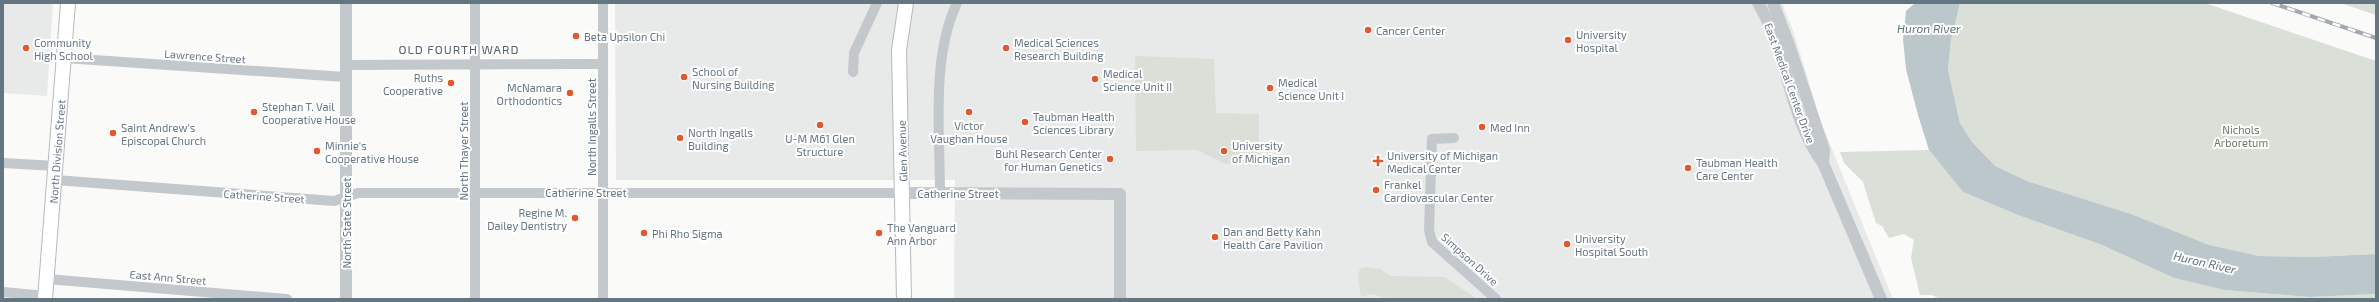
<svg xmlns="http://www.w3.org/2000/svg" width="2379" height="302" viewBox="0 0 2379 302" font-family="'Exo 2',sans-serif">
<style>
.built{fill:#e8e9e9}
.green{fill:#dadfd7}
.water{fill:#bbc7cb}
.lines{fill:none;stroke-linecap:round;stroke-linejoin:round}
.secondary-casing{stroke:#b3babf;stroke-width:16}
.minor{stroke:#c3c8cc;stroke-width:10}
.tertiary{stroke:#c3c8cc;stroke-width:12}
.secondary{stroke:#fff;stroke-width:14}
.rail-casing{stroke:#a2aab0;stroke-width:4}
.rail{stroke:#fff;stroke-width:2.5;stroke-dasharray:8;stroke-linecap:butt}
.poi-dot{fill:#e4572e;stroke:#fff;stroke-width:1.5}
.labels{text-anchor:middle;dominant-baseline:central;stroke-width:4;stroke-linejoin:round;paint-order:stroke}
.poi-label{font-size:11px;fill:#657683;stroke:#fff;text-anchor:start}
.street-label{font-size:11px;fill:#657683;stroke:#fff}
.park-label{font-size:11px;fill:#687a64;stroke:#fff}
.water-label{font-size:12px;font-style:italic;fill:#60757c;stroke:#fff}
.neighbourhood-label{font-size:12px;letter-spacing:1px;fill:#57646e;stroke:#fff}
</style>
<rect width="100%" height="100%" fill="#fafaf8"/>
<g class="built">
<polygon points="3,3 53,3 47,96 3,93"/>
<polygon points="615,3 1782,3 1793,30 1821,122 1893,299 954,299 955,180 616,180"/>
</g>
<g class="green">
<polygon points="1960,3 2205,3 2376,61 2376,254 2312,257 2259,256 2208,245 2131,214 2027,181 1994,166 1972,142 1960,123 1948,70 1951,40"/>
<polygon points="2340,3 2376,3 2376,15"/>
<polygon points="1135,56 1214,59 1216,113 1259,114 1259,166 1223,163 1197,150 1136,151"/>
<polygon points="1929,150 1963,192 2018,215 2102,245 2174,278 2224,290 2309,297 2376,294 2376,299 1940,299 1932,295 1920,295 1911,258 1914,240 1904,234 1889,238 1882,226 1876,223 1863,182 1844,163 1840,152"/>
<polygon points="1365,267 1380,269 1390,276 1445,277 1477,299 1391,299 1371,294 1361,297 1358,274 1360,269"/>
</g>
<polygon class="water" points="1915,3 1960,3 1951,40 1948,70 1960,123 1972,142 1995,166 2027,181 2131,214 2209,245 2259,256 2312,257 2376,254 2376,294 2309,297 2224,290 2174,278 2102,245 2018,215 1963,192 1929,150 1918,115 1906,69 1903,39 1906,11"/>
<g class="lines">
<defs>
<g id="secondary">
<path id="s1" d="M45,299l23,-296"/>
<polyline points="904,299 899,50 906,3"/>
</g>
</defs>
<use href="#secondary" class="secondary-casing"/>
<g class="minor">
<polyline points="64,58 345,77"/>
<polyline points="345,65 603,64"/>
<polyline points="853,72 854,53 877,3"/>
<polyline points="1454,138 1432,139 1429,230 1432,242 1496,299"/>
<polyline points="3,163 56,166"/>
<polyline points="55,180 334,201 358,193 904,193"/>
<path d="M940,193c0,-61 -9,-135 17,-190"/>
<polyline points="47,279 287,299"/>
<polyline points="3,292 46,296"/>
<polyline points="475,299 475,3"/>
<polyline points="603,299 603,3"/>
</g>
<g class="tertiary">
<polyline points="346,3 346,299"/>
<path d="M1758,3c30,50 31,115 65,160l58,136"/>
<polyline points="1773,3 1789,45 1824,150 1823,163"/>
<polyline points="904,193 1120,194 1120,299"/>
</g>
<use href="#secondary" class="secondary"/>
<defs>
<polyline id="rail" points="2272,3 2376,38"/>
</defs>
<use href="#rail" class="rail-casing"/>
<use href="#rail" class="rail"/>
</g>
<g class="poi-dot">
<circle cx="1368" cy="30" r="4"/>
<circle cx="576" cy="36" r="4"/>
<circle cx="1568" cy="40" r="4"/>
<circle cx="26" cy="48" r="4"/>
<circle cx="1006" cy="48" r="4"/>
<circle cx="684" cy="77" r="4"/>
<circle cx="1095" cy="79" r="4"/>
<circle cx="451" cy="83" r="4"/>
<circle cx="1270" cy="88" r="4"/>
<circle cx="570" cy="93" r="4"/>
<circle cx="254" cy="112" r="4"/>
<circle cx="969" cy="112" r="4"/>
<circle cx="1025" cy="122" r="4"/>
<circle cx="820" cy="125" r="4"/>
<circle cx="1482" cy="127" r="4"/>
<circle cx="113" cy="133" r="4"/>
<circle cx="680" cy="138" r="4"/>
<circle cx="317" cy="151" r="4"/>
<circle cx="1224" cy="151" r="4"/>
<circle cx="1110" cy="159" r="4"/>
<path d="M1376 155h4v4h4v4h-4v4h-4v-4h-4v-4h4z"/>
<circle cx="1688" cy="168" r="4"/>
<circle cx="1376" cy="190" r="4"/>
<circle cx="575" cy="218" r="4"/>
<circle cx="644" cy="233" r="4"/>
<circle cx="879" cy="233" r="4"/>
<circle cx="1215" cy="237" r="4"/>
<circle cx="1567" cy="244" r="4"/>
</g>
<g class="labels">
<g class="poi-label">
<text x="1376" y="30">Cancer Center</text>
<text x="1576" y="34">University<tspan x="1576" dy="13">Hospital</tspan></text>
<text x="584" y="36">Beta Upsilon Chi</text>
<text x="34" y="42">Community<tspan x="34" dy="13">High School</tspan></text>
<text x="1014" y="42">Medical Sciences<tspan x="1014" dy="13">Research Building</tspan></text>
<text x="692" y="71">School of<tspan x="692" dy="13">Nursing Building</tspan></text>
<text x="1103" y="73">Medical<tspan x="1103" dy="13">Science Unit II</tspan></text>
<text x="443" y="77" text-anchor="end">Ruths<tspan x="443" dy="13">Cooperative</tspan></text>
<text x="1278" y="82">Medical<tspan x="1278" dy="13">Science Unit I</tspan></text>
<text x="562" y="87" text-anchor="end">McNamara<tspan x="562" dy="13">Orthodontics</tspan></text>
<text x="262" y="106">Stephan T. Vail<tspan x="262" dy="13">Cooperative House</tspan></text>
<text x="1033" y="116">Taubman Health<tspan x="1033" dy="13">Sciences Library</tspan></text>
<text x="969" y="125" text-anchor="middle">Victor<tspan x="969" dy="13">Vaughan House</tspan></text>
<text x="121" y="127">Saint Andrew's<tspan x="121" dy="13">Episcopal Church</tspan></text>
<text x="1490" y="127">Med Inn</text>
<text x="688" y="132">North Ingalls<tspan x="688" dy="13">Building</tspan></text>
<text x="820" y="138" text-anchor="middle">U-M M61 Glen<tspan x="820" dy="13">Structure</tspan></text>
<text x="325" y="145">Minnie's<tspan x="325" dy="13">Cooperative House</tspan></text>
<text x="1232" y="145">University<tspan x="1232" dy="13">of Michigan</tspan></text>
<text x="1102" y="153" text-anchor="end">Buhl Research Center<tspan x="1102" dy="13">for Human Genetics</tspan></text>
<text x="1387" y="155">University of Michigan<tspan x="1387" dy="13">Medical Center</tspan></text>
<text x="1696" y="162">Taubman Health<tspan x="1696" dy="13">Care Center</tspan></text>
<text x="1384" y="184">Frankel<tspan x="1384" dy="13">Cardiovascular Center</tspan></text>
<text x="567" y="212" text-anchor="end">Regine M.<tspan x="567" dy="13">Dailey Dentistry</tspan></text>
<text x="887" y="227">The Vanguard<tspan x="887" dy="13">Ann Arbor</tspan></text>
<text x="1223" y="231">Dan and Betty Kahn<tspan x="1223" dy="13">Health Care Pavilion</tspan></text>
<text x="652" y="233">Phi Rho Sigma</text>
<text x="1575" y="238">University<tspan x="1575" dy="13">Hospital South</tspan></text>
</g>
<g class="street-label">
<text transform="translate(205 56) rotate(4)">Lawrence Street</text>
<text transform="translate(1790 83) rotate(70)">East Medical Center Drive</text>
<text transform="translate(591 127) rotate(-90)">North Ingalls Street</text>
<text stroke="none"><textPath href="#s1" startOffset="148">North Division Street</textPath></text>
<text transform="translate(463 151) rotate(-90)">North Thayer Street</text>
<text transform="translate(902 151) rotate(-92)">Glen Avenue</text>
<text x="586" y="192">Catherine Street</text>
<text x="958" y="193">Catherine Street</text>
<text transform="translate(264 196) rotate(4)">Catherine Street</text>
<text transform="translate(346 223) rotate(-90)">North State Street</text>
<text transform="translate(1470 259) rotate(42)">Simpson Drive</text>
<text transform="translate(168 277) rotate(5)">East Ann Street</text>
</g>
<g class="park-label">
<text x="2241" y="129">Nichols<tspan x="2241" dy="13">Arboretum</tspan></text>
</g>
<g class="water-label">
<text x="1929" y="28">Huron River</text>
<text transform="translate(2205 262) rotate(13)">Huron River</text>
</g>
<g class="neighbourhood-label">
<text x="459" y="49">OLD FOURTH WARD</text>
</g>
</g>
<rect width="2379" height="302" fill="none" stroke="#657683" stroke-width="8"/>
</svg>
